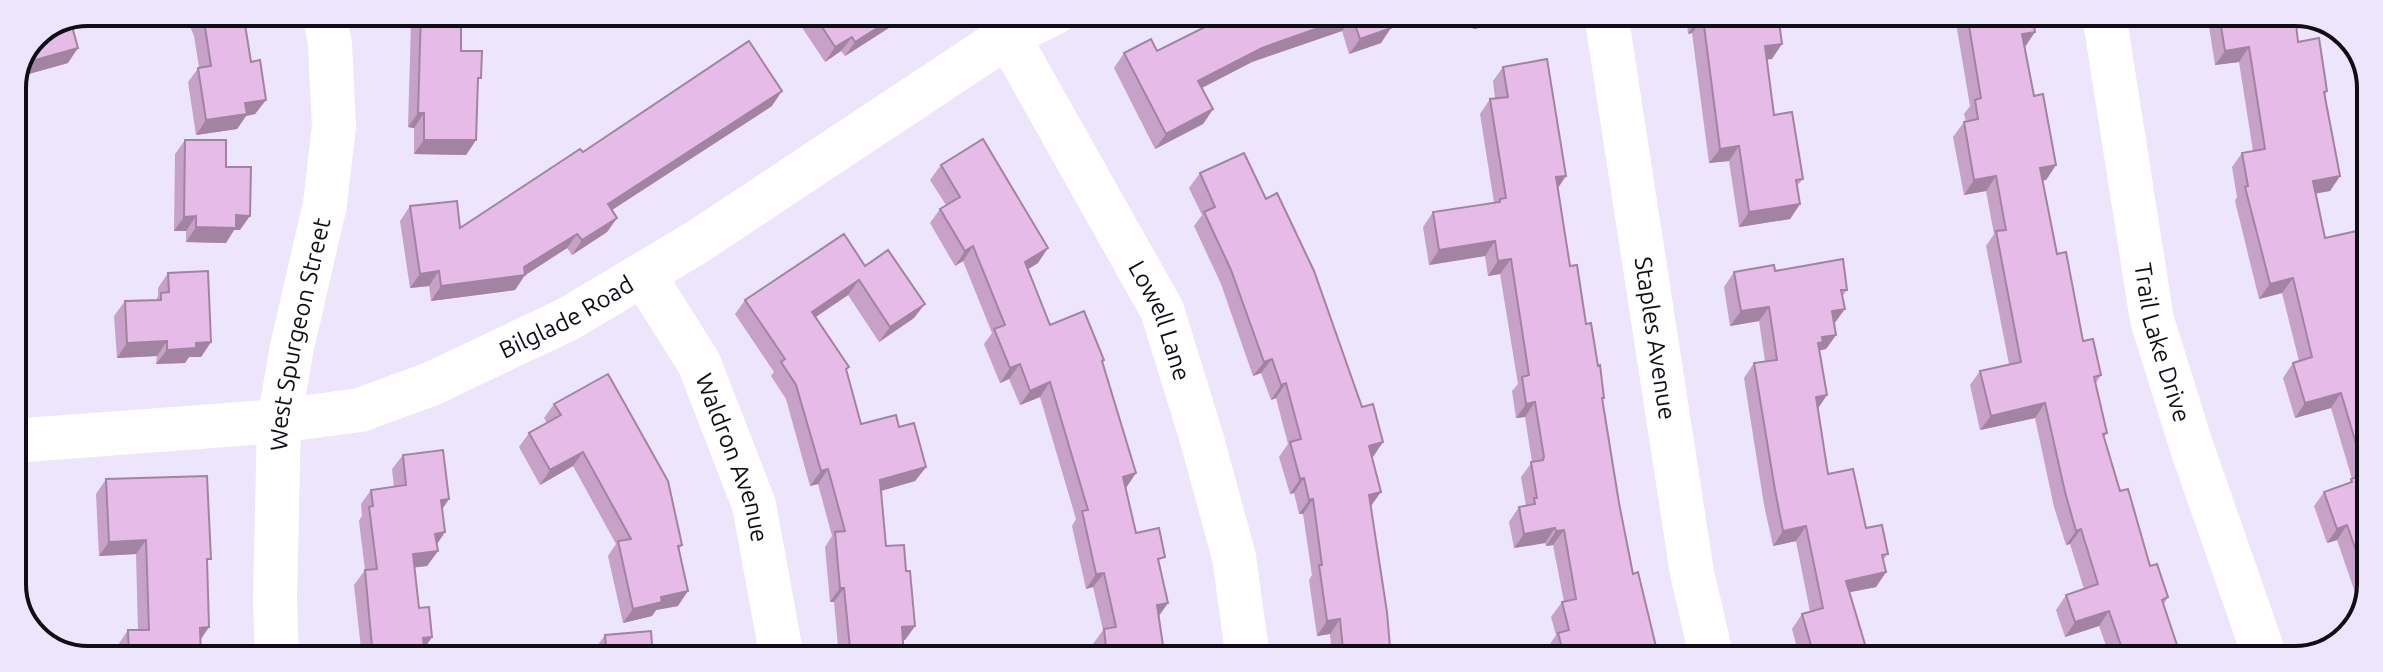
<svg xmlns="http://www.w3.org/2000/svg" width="2383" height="672" viewBox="0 0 2383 672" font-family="Ubuntu,sans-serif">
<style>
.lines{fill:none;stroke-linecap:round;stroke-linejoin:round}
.minor{stroke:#fff;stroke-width:44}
.wall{fill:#c7a1c8}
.shaded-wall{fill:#a283a2}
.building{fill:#e7bbe8;stroke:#a283a2;stroke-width:2}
.labels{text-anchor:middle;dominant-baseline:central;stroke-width:6;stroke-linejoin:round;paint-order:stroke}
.street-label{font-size:24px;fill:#100d15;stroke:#ede5fb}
.rim{fill:none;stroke:#100d15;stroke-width:4}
</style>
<rect width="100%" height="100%" fill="#ede5fb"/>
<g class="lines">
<g class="minor">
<path id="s1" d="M995,13l167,297 39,126 33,121 14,102"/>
<path id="s2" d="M1606,14l86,559 20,86"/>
<path id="s3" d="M2104,14l48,306 40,128 74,212"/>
<path id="s4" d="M643,274l56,89 55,142 28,153"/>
<path id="s5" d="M12,441l267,-20 81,-11 71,-26 137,-65 129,-77 312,-207 45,-22"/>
<path id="s6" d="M277,658l-2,-59 4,-178 13,-74 33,-143 9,-78 -4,-82 -6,-32"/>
</g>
</g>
<g class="wall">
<polygon points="184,12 243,12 251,62 266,100 255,114 246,116 237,129 196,135 188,82 199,67 194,36"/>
<polygon points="408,12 461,12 461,51 478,83 476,140 466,155 414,154 414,128 408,127 411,23"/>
<polygon points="806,13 903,13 895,24 845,56 841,51 825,62 799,23"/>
<polygon points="1236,13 1432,14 1389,21 1381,43 1349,54 1342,31 1252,62 1202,88 1213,109 1203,124 1155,149 1114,68 1124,53 1157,51"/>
<polygon points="1471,14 1526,14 1508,17 1502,24 1473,29"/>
<polygon points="1686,14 1778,14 1772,59 1766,59 1774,115 1803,179 1797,186 1800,204 1790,219 1739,227 1729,161 1709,163 1692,33 1688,34"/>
<polygon points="1929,14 2032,14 2025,47 2034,96 2056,165 2046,180 2043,180 2057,254 2083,341 2101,375 2096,383 2107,433 2104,437 2120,491 2150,566 2168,597 2164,604 2182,660 2111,660 2099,626 2065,637 2056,610 2066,595 2084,589 2070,544 2066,545 2054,507 2035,418 1980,430 1970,385 1980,371 2009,364 1986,246 1994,234 1986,191 1964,195 1953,137 1964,122 1966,122 1964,114 1970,106 1956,23 1931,28"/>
<polygon points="2207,14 2284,14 2285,24 2298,42 2327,91 2325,95 2340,176 2330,191 2316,193 2325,238 2370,297 2369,603 2360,607 2337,540 2327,543 2314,506 2324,492 2348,484 2352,479 2331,408 2295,418 2283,378 2293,363 2299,361 2282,293 2259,299 2235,201 2237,197 2232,167 2242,153 2253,151 2239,62 2215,65"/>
<polygon points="35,34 68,63 18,77 17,75"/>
<polygon points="1503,67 1558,187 1570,266 1586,324 1602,400 1619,503 1633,574 1659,659 1551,659 1548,647 1556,635 1551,617 1562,602 1564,602 1553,545 1546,546 1545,543 1514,548 1509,522 1519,507 1526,506 1521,477 1532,462 1525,417 1516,418 1512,391 1518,384 1500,274 1488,276 1485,256 1429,265 1423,227 1433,212 1494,203 1480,114 1490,99 1495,98 1493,81"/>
<polygon points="772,106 612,210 617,218 607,232 572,255 567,248 525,275 515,290 431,301 429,286 410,288 400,221 410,206 460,228 583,152"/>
<polygon points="185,140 226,167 240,230 234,230 226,243 186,242 186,231 174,231 175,154"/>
<polygon points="941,165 1038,263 1028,269 1050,325 1104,360 1103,362 1126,488 1136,533 1159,566 1168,603 1159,616 1165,659 1096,659 1093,644 1103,630 1093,587 1086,589 1072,526 1076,519 1040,397 1020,405 1009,379 1000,383 984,344 992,333 963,261 955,266 930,223 940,209 946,205 930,180"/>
<polygon points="1200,173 1362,407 1383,442 1372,457 1371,506 1391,659 1332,659 1330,634 1317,636 1309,580 1312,575 1303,514 1299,514 1294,493 1290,494 1279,457 1288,444 1276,398 1271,400 1261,373 1253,376 1221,284 1194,226 1202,215 1189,188"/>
<polygon points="865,266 914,318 879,342 848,295 816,317 846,371 861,424 899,427 926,467 915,481 881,491 886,546 906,571 915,626 905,640 903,640 904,658 839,658 834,602 830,602 825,547 832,536 818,484 810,486 786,399 771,376 774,372 735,314 745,300"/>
<polygon points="1775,271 1847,290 1842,297 1834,324 1836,335 1826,349 1819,350 1817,409 1828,474 1866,528 1888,554 1883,560 1886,572 1876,587 1850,592 1867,651 1893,660 1800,659 1792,629 1802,614 1810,612 1796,541 1773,546 1764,505 1744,378 1754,363 1765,361 1759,321 1730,326 1724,287 1734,272"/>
<polygon points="168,273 211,342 201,357 189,357 185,363 156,364 157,356 117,358 114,316 125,301 156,300 158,296 158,288"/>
<polygon points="554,404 682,545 679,549 678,606 656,610 652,616 623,623 608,556 616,544 573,466 540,485 519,447 529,433 547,423 544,418"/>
<polygon points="403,455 449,499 442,509 445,532 437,544 438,551 427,566 414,567 419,608 432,637 424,648 425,658 362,658 354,585 365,570 359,521 362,516 361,504 371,490 394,487 392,469"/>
<polygon points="106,479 207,564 200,639 201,658 118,658 118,645 128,630 138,630 136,554 99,556 96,494"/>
<polygon points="605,635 653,658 596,658 595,649"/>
</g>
<g class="shaded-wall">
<polygon points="901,13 903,13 895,24 845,56 855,42"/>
<polygon points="1381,13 1432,14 1374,23"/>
<polygon points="1483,14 1526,14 1508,17 1502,24 1473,29"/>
<polygon points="1941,14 1962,14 1956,23 1931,28"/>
<polygon points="1352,16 1342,31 1252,62 1188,95 1198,81 1262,48"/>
<polygon points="1703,18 1692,33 1688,34 1698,19"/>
<polygon points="1391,28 1381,43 1349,54 1360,39"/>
<polygon points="2035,32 2025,47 2022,34"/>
<polygon points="852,37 841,51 825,62 835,47"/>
<polygon points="1782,44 1772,59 1754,61 1765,46"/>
<polygon points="2249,47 2239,62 2215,65 2225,51"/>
<polygon points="78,48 68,63 18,77 28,62"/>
<polygon points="782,91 772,106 598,219 608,204"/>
<polygon points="266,100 255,114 246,116 237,129 196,135 206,120 245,103"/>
<polygon points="1213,109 1203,124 1155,149 1166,134"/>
<polygon points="418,113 424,113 414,128 408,127"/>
<polygon points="424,140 476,140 466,155 414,154"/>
<polygon points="1739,146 1729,161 1709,163 1720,149"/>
<polygon points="2056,165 2046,180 2030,183 2040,168"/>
<polygon points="1566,176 1556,191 1556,177"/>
<polygon points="1996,176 1986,191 1964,195 1974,180"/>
<polygon points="2340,176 2330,191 2303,196 2313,181"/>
<polygon points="1800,204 1790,219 1739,227 1749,212"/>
<polygon points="236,215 250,216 240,230 234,230 226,243 186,242 196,227"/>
<polygon points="196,216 186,231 174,231 184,217"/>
<polygon points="617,218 607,232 572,255 582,240"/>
<polygon points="577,234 567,248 524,276 525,275 515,290 431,301 441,286 524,267"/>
<polygon points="1495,241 1485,256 1429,265 1439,250"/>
<polygon points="973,246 963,261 955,266 965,251"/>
<polygon points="1048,248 1038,263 1015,277 1025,262"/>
<polygon points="1511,259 1500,274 1488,276 1498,261"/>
<polygon points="439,271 429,286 410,288 420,274"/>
<polygon points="2293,278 2282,293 2259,299 2270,284"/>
<polygon points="859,280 848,295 802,326 812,312"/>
<polygon points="925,304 914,318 879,342 890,327"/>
<polygon points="1769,307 1759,321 1730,326 1741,311"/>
<polygon points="1845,309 1834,324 1832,311"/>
<polygon points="1836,335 1826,349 1817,351 1808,358 1822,337"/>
<polygon points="167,341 157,356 117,358 127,343"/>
<polygon points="211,342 201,357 189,357 185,363 156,364 167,350 196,343"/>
<polygon points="1272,359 1261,373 1253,376 1264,362"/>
<polygon points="1020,364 1009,379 1000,383 1010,368"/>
<polygon points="1050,382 1040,397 1020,405 1030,391"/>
<polygon points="1286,383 1276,398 1271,400 1281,385"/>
<polygon points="2341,393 2331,408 2295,418 2305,403"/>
<polygon points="1827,395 1817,410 1816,397"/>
<polygon points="1535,402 1525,417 1516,418 1526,404"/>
<polygon points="2045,403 2035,418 1980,430 1991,416"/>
<polygon points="1383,442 1373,457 1359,461 1369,446"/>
<polygon points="583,452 573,466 540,485 550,470"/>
<polygon points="926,467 915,481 870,494 880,480"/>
<polygon points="828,469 818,484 810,486 821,471"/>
<polygon points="1136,473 1126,488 1123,477"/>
<polygon points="1304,478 1294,493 1290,494 1300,479"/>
<polygon points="1381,492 1371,506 1369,495"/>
<polygon points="449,499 439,514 441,500"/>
<polygon points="1313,499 1303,514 1299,514 1309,500"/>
<polygon points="2347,525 2337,540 2327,543 2337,529"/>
<polygon points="1806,526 1796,541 1773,546 1783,531"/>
<polygon points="1555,528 1545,543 1514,548 1524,534"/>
<polygon points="2081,529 2070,544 2066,545 2076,531"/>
<polygon points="1564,530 1553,545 1546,546 1556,531"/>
<polygon points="445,532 435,547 435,534"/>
<polygon points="146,540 136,554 99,556 109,542"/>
<polygon points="438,551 427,566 403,569 413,554"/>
<polygon points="1886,572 1876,587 1836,595 1846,581"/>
<polygon points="1104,573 1093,587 1086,589 1096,574"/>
<polygon points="840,588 844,588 834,602 830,602"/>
<polygon points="688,591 678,606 656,610 652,616 623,623 633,609 661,597"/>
<polygon points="2369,595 2368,604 2360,607"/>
<polygon points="1168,603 1158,617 1157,605"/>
<polygon points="2109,611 2099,626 2065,637 2075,622"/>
<polygon points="1340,619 1330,634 1317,636 1327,621"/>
<polygon points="915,626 905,640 892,642 902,627"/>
<polygon points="209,627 199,642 200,628"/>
<polygon points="432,637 422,652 423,638"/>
</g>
<g class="building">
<polygon points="200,12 243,12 251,62 260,60 266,100 245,103 247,114 206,120 198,68 211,66 204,21"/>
<polygon points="421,12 461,12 461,51 482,51 481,78 478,78 476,140 424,140 424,113 418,113"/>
<polygon points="813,13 901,13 855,42 852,37 835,47"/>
<polygon points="1236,13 1386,13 1391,28 1360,39 1352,16 1262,48 1198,81 1213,109 1166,134 1124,53 1151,39 1157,51 1227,16"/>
<polygon points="1698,14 1778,14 1782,44 1765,46 1774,115 1792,112 1803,179 1796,180 1800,204 1749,212 1739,146 1720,149 1703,18 1698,19"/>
<polygon points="1967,14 2032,14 2035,32 2022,34 2034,96 2043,94 2056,165 2040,168 2057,254 2066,252 2083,341 2093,339 2101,375 2094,377 2107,433 2103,434 2120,491 2128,489 2150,566 2157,564 2168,597 2162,600 2182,660 2126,660 2109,611 2075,622 2066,595 2098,584 2081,529 2076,531 2065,492 2045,403 1991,416 1980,371 2021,362 1996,231 2006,230 1996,176 1974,180 1964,122 1978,119 1975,100 1981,98"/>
<polygon points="2219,14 2284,14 2285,24 2296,23 2298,42 2319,38 2327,91 2324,92 2340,176 2313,181 2325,238 2370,228 2370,283 2367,283 2370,297 2369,587 2347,525 2337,529 2324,492 2352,482 2351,479 2365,474 2341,393 2305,403 2293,363 2312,357 2293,278 2270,284 2245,187 2248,186 2242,153 2265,149 2249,47 2225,51"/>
<polygon points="70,19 78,48 28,62 26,55 35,34"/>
<polygon points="749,41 782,91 608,204 617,218 582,240 577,234 524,267 525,275 441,286 439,271 420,274 410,206 457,201 460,228 580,149 583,152"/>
<polygon points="1547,59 1566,176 1556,177 1570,266 1577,265 1586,324 1591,323 1598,366 1600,365 1604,398 1602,398 1619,503 1633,574 1638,572 1659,659 1565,659 1558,633 1569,630 1562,602 1576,599 1564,530 1556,531 1555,528 1524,534 1519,507 1535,504 1534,498 1537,498 1531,462 1543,460 1544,457 1535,402 1526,404 1522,377 1529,375 1511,259 1498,261 1495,241 1439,250 1433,212 1500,202 1500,199 1506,198 1490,99 1508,97 1503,67"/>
<polygon points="983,139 1048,248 1025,262 1050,325 1084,311 1104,360 1102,361 1136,473 1123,477 1136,533 1159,528 1165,557 1158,559 1168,603 1157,605 1165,659 1115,659 1114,655 1107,656 1104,629 1116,627 1104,573 1096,574 1082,511 1088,510 1050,382 1030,391 1020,364 1010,368 994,329 1005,325 973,246 965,251 940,209 960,197 941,165"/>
<polygon points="185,140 226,140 226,167 251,167 250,216 236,215 236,228 196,227 196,216 184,217"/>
<polygon points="1244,153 1266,199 1277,193 1314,271 1362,407 1373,404 1383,442 1369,446 1381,492 1369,495 1387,612 1391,659 1344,659 1340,619 1327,621 1319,565 1322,565 1313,499 1309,500 1304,478 1300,479 1290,442 1301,439 1286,383 1281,385 1272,359 1264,362 1231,270 1204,212 1215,207 1200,173"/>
<polygon points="844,234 865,266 888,250 925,304 890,327 859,280 812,312 849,367 846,369 861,424 896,415 899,427 914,423 926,467 880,480 886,546 904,545 906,571 910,571 915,626 902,627 904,658 851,658 844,588 840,588 835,532 845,531 828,469 821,471 796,385 781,362 785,359 745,300"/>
<polygon points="1843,259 1847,290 1841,290 1845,309 1832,311 1836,335 1822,337 1823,342 1818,343 1827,395 1816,397 1828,474 1853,469 1866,528 1882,525 1888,554 1882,555 1886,572 1846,581 1867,651 1889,645 1893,660 1815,659 1802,614 1823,608 1806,526 1783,531 1775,490 1754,363 1777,360 1769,307 1741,311 1734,272 1774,265 1775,271"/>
<polygon points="208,271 211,342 196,343 196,348 167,350 167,341 127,343 125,301 161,300 161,293 169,292 168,273"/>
<polygon points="608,374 668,481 682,545 678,546 688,591 661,597 662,602 633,609 618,541 631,539 583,452 550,470 529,433 561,415 554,404"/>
<polygon points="443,450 449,499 441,500 445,532 435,534 438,551 413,554 419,608 429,607 432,637 423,638 425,658 373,658 365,570 377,569 369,507 373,506 371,490 406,485 403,455"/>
<polygon points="207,476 211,559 207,559 209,627 200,628 201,658 129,658 128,630 149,630 146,540 109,542 106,479"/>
<polygon points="651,631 653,658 607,658 605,635"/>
</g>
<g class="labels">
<g class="street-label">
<text stroke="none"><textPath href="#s5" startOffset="576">Bilglade Road</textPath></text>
<text stroke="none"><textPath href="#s1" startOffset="350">Lowell Lane</textPath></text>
<text stroke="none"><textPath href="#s6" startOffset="326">West Spurgeon Street</textPath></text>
<text stroke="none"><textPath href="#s2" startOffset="328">Staples Avenue</textPath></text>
<text stroke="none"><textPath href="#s3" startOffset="334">Trail Lake Drive</textPath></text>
<text stroke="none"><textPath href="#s4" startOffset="206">Waldron Avenue</textPath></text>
</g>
</g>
<path d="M0 0H2383V672H0ZM88 26H2295A62 62 0 0 1 2357 88V584A62 62 0 0 1 2295 646H88A62 62 0 0 1 26 584V88A62 62 0 0 1 88 26Z" fill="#ede5fb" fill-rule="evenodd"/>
<path class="rim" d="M88 26H2295A62 62 0 0 1 2357 88V584A62 62 0 0 1 2295 646H88A62 62 0 0 1 26 584V88A62 62 0 0 1 88 26Z"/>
</svg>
